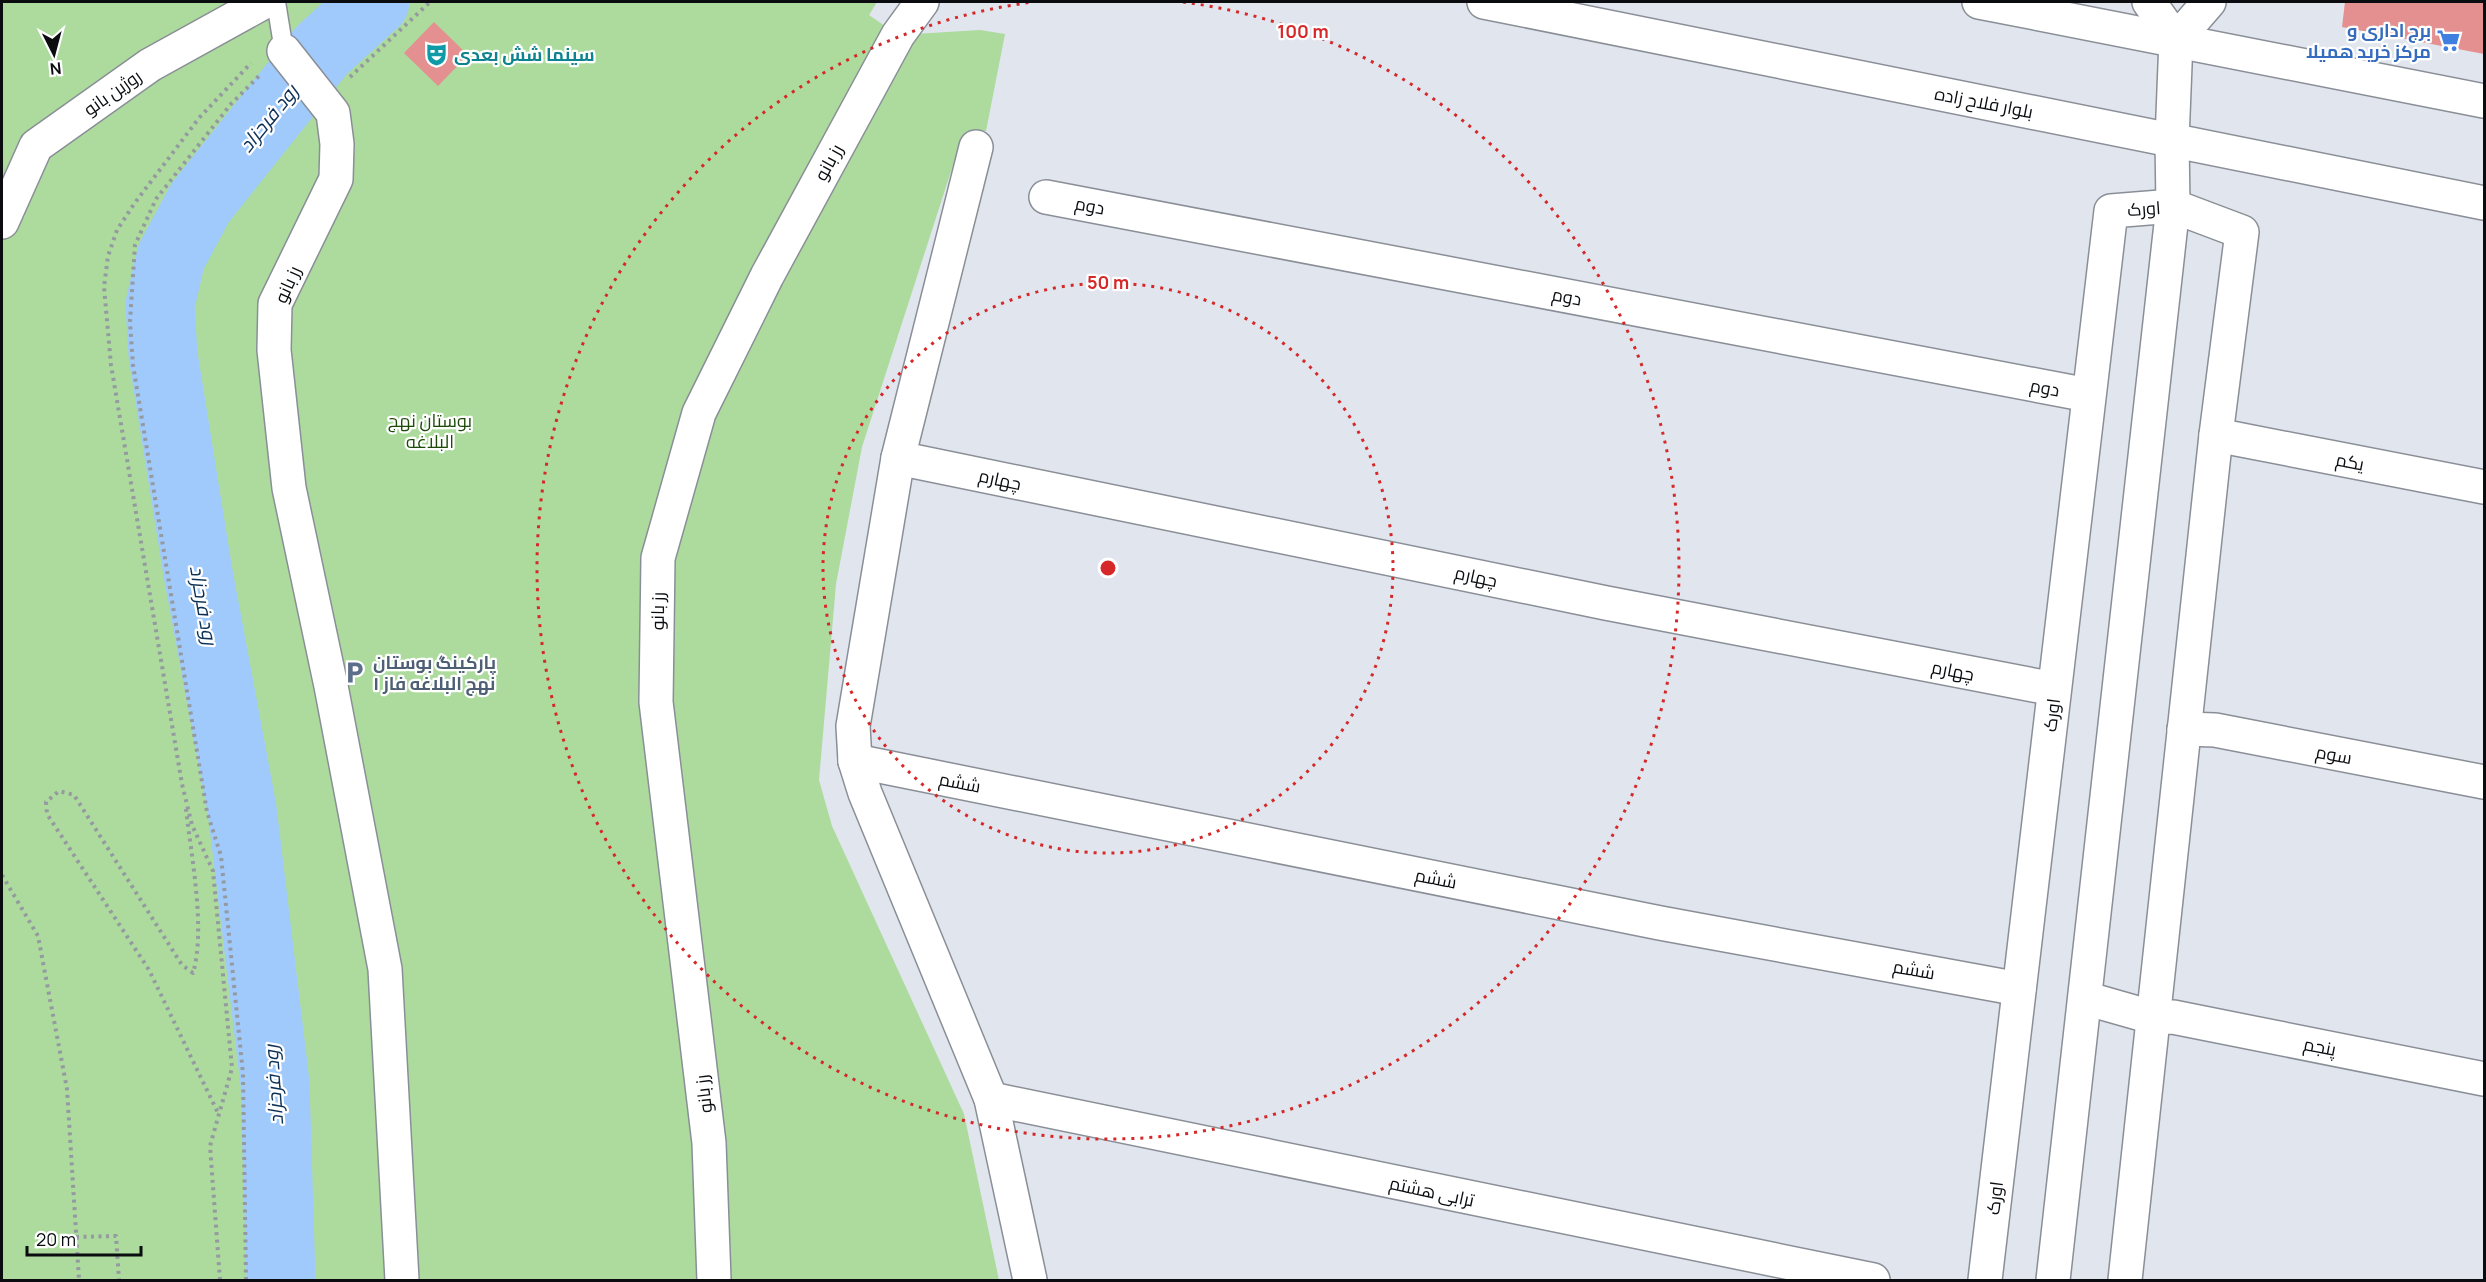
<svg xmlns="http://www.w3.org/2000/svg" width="2486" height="1282" viewBox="0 0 2486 1282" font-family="Manrope,Cairo,sans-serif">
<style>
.green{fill:#acdb9d}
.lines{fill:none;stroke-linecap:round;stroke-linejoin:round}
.river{stroke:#a0cafb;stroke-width:69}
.building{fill:#e49090}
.service-casing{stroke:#8a8f97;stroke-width:21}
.minor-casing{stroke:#8a8f97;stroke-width:36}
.tertiary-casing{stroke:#8a8f97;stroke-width:36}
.secondary-casing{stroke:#8a8f97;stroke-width:36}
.path{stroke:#9599a0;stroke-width:4;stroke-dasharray:3 4.5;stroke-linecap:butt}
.service{stroke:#fff;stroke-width:18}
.minor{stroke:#fff;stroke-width:33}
.tertiary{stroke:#fff;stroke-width:33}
.secondary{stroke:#fff;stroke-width:33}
.ring{fill:none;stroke:#d62828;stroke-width:3;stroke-dasharray:3 6}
.labels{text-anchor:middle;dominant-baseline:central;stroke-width:4.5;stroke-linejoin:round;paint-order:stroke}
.shop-label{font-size:18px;font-weight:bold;fill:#366cbe;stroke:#fff;text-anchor:end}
.culture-label{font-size:18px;font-weight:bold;fill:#0d838f;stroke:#fff;text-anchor:start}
.street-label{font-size:18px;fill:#0a0c0f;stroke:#fff}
.park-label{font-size:18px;fill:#1c4a07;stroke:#fff}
.service-label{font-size:18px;font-weight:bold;fill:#4e5e75;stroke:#fff;text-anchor:start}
.water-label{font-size:20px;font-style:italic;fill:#0c3157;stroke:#fff}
.centre{fill:#d62828;stroke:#fff;stroke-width:3}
.ring-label{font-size:18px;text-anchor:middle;font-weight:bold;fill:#d62828;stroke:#fff;stroke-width:4.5;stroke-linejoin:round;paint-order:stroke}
</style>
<rect width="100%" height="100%" fill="#e0e5ee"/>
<polygon class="green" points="2,2 877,2 869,15 898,35 980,30 1005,34 986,131 963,134 862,447 836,584 819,780 832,826 964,1114 999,1280 2,1280"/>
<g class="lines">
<polyline class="river" points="281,1280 275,1083 242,809 198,573 163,355 160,305 171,257 200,203 322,50 375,2"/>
</g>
<g class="building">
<polygon points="2345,2 2484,2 2484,54 2342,27"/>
<polygon points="434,22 468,55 438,86 404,53"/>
</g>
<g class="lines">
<defs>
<polyline id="service" points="276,2 284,51"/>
<g id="minor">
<polyline points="284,51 333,113 337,144 336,179 275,304 274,350 289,488 331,686 385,969 402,1280"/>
<polyline points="976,147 898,458 853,726 855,761 865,793 991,1099 1030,1280"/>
<polyline points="1046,197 2088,395"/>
<polyline points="2,222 36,146 150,65 264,2"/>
<polyline points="2216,435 2484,487"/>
<polyline points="898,458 1606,603 2054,689"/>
<polyline points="2184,729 2215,730 2484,782"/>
<polyline points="855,761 1660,923 2019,989"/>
<polyline points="2155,1018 2173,1017 2484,1079"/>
<polyline points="991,1099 1873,1280"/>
<polyline points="714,1280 709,1143 656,702 658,558 699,413 767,276 898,35 922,2"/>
<polyline points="1985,1280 2111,211 2173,206 2242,232 2216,435 2125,1280"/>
</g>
<g id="tertiary">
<polyline points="2149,2 2176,40"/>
<polyline points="2176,40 2209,2"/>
<polyline points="2085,998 2155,1018"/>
<polyline points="2053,1280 2173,206 2172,140 2176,40"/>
</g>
<g id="secondary">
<polyline points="1484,2 2484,203"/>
<polyline points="1979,2 2484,101"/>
</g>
</defs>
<use href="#service" class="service-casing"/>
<use href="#minor" class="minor-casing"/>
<use href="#tertiary" class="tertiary-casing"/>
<use href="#secondary" class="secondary-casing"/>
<g class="path">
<polyline points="350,77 430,2"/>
<path d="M186,809c5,46 20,120 7,164l-11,-8 -108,-170 -15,-4 -13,11 1,12 102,156 70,145"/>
<polyline points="2,875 38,936 67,1089 79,1280"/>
<polyline points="76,1237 116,1236 119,1280"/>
<polyline points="220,1280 210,1146 232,1068 213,871 192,825 182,784 111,365 104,287 108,256 117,230 134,204 199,118 251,63"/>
<polyline points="246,1280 243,1074 221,856 207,812 133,365 130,322 135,245 156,199 231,104 259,76"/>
</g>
<use href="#service" class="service"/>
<use href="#minor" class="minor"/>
<use href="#tertiary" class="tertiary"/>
<use href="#secondary" class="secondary"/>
</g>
<g class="ring">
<circle cx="1108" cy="568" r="285"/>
<path d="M1183 2A571 571 0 1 1 1033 2"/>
</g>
<defs>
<symbol id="supermarket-bare" viewBox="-9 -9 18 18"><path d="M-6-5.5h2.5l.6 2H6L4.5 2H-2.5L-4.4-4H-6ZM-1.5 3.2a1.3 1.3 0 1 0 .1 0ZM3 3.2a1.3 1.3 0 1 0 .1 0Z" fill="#3f7fe0" stroke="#fff" stroke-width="2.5" paint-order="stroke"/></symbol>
<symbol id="theatre-bare" viewBox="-9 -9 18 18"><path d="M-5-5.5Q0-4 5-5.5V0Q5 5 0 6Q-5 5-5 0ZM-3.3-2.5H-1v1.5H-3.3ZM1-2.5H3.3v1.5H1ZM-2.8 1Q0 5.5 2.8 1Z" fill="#0f9aa8" stroke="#fff" stroke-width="2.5" paint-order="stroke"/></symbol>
<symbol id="parking-bare" viewBox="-9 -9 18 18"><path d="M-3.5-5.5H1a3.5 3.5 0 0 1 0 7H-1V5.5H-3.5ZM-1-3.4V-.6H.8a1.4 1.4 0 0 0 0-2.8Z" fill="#5c6f8a" stroke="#fff" stroke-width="2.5" paint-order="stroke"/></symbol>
</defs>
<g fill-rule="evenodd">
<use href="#supermarket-bare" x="2432" y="24" width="33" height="33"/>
<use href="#theatre-bare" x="420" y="38" width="33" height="33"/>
<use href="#parking-bare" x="338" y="656" width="33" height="33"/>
</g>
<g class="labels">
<g class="shop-label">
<text x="2431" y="30">برج اداری و<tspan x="2431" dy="21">مرکز خرید همیلا</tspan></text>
</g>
<g class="culture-label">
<text x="454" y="54">سینما شش بعدی</text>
</g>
<g class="street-label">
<text transform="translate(112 92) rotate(-35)">روژین بانو</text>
<text transform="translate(1984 102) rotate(11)">بلوار فلاح زاده</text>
<text transform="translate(828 162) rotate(-61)">رز بانو</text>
<text transform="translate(1090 205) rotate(11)">دوم</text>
<text transform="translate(2144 208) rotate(-4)">اورک</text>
<text transform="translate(287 284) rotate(-66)">رز بانو</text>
<text transform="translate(1567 296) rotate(11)">دوم</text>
<text transform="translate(2045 387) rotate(11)">دوم</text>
<text transform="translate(2350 461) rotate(11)">یکم</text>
<text transform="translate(1000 479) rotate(12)">چهارم</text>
<text transform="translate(1476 576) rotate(12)">چهارم</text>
<text transform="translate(657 611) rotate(-89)">رز بانو</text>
<text transform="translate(1953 670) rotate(11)">چهارم</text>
<text transform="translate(2051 715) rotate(-83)">اورک</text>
<text transform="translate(2334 754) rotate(11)">سوم</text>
<text transform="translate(960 782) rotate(11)">ششم</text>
<text transform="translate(1436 878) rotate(11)">ششم</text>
<text transform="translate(1914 969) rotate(10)">ششم</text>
<text transform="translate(2320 1046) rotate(11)">پنجم</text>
<text transform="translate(703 1094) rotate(-97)">رز بانو</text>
<text transform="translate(1432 1191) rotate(12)">ترابی هشتم</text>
<text transform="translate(1994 1198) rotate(-83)">اورک</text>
</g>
<g class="park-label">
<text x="430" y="420">بوستان نهج<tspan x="430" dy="21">البلاغه</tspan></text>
</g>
<g class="service-label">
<text x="373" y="662">پارکینگ بوستان<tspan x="373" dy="21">نهج البلاغه فاز ۱</tspan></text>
</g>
<g class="water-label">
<text transform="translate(268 118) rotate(-51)">رود فرحزاد</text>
<text transform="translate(204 605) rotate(80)">رود فرحزاد</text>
<text transform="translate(273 1085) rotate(-94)">رود فرحزاد</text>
</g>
</g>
<circle cx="1108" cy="568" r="9" class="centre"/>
<g class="ring-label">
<text x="1303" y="38">100 m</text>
<text x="1108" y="289">50 m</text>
</g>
<rect width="2486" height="1282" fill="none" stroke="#0a0c0f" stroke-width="6"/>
<g transform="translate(54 54) rotate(174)" stroke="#ffffff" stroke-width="4.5" paint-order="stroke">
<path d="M0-4.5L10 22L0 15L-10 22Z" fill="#0a0c0f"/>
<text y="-9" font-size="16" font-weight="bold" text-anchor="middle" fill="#0a0c0f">N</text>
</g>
<path d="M27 1246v9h114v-9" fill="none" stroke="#0a0c0f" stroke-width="3"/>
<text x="36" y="1246" font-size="18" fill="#0a0c0f" stroke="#ffffff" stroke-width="4.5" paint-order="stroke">20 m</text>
</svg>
